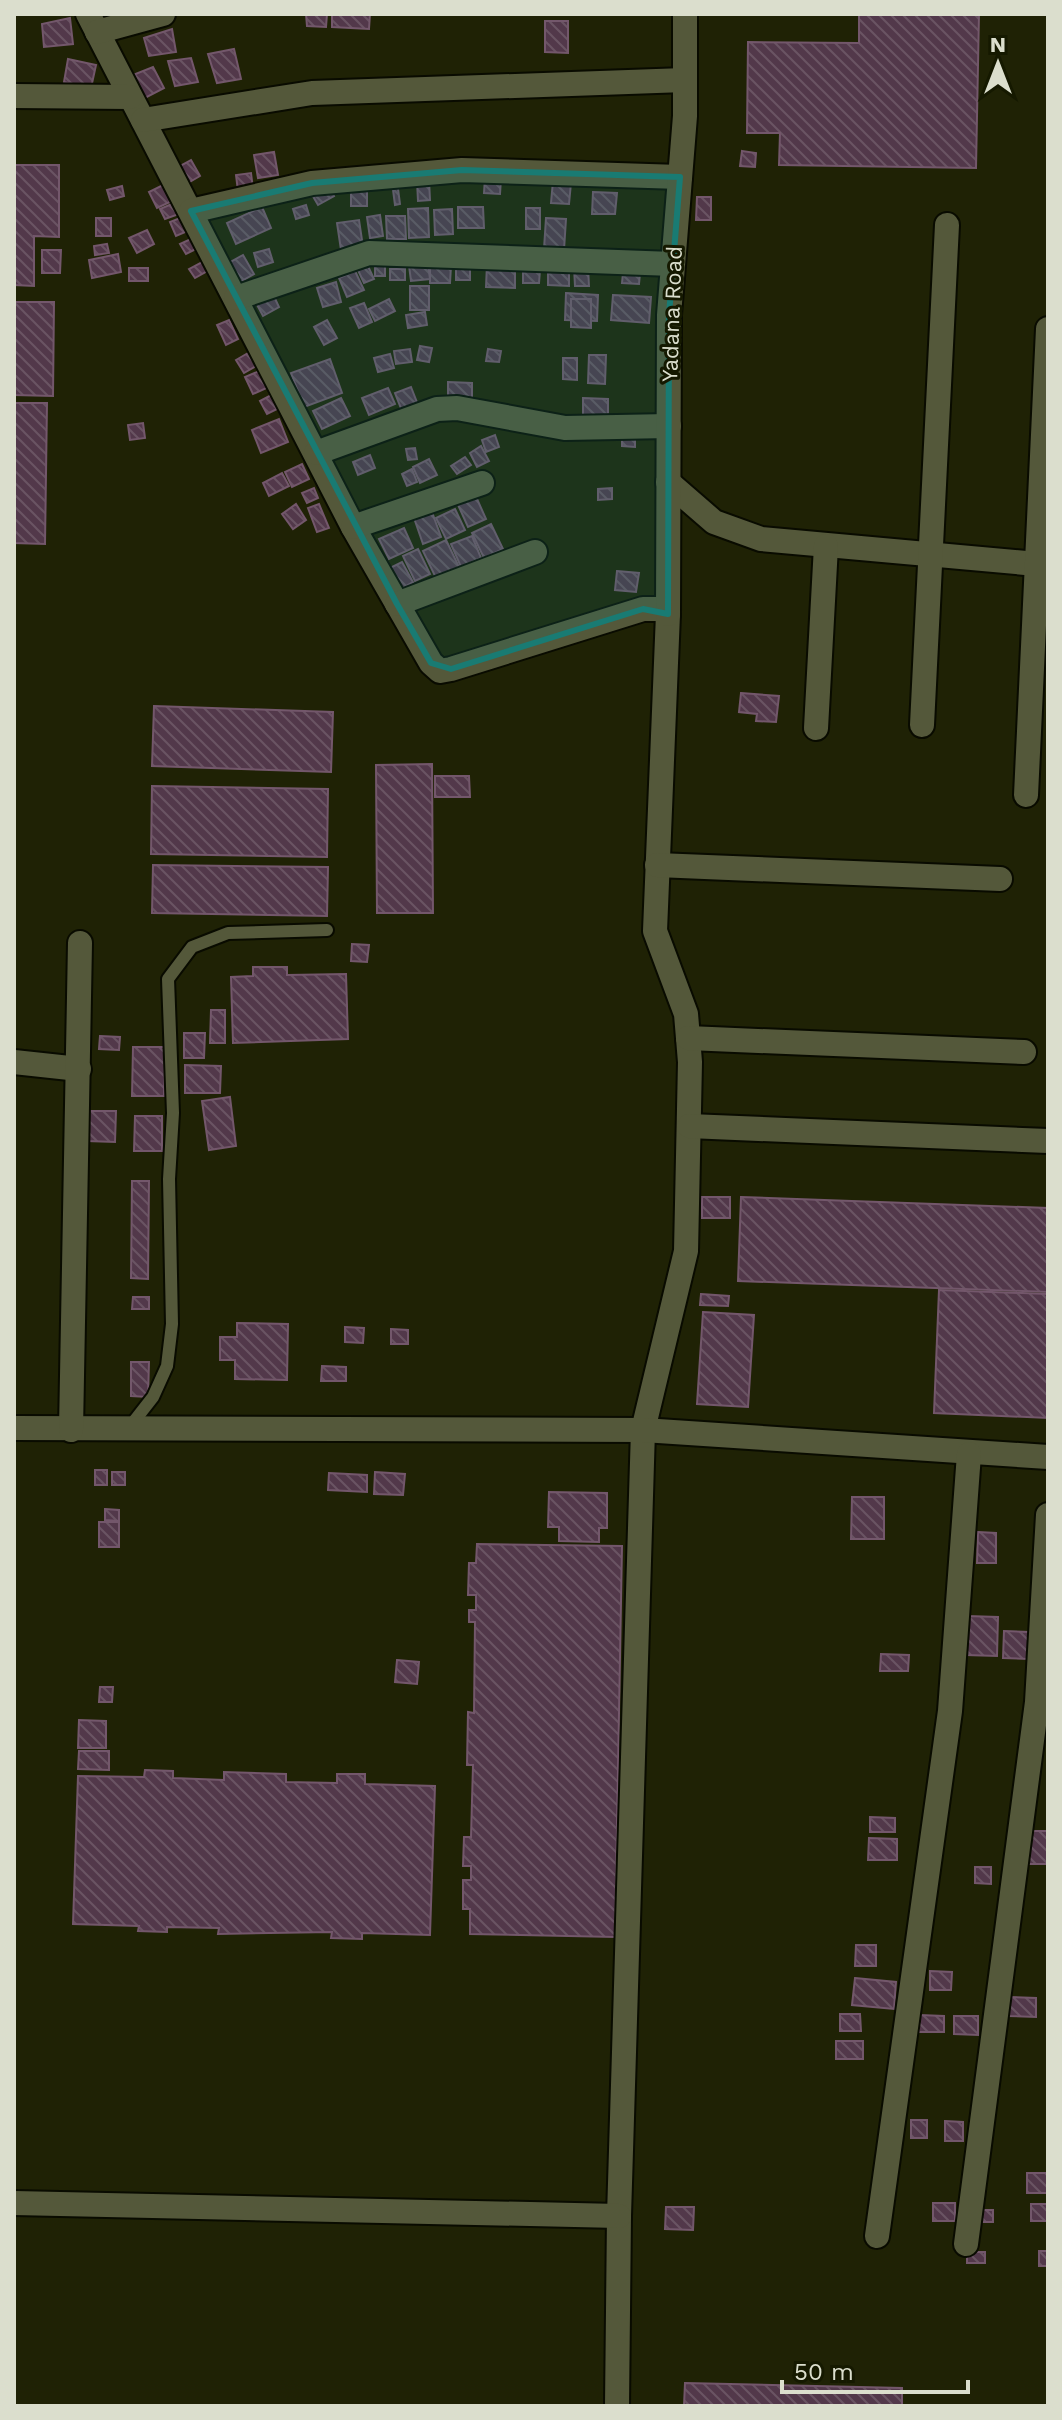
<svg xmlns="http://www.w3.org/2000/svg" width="1062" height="2420" viewBox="0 0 1062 2420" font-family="'Work Sans',sans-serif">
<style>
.building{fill:url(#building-back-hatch);stroke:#73576b;stroke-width:2}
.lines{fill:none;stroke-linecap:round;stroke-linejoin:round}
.lane-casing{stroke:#090b00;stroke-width:16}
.street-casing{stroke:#090b00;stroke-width:28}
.lane{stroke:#54583a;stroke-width:12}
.street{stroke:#54583a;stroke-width:24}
.marked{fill:#197b73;fill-opacity:0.2;stroke:#197b73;stroke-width:6;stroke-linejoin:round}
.labels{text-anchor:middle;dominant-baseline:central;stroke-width:6;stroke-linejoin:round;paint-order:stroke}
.street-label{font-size:22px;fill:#dbdecd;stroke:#151900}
</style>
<defs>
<pattern id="building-back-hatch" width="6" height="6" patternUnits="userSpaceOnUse" patternTransform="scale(2)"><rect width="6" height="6" fill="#52384a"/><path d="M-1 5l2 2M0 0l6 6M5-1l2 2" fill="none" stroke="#6a5463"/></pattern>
</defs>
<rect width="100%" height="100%" fill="#1f2205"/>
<g class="building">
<polygon points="306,14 327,14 326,27 307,26"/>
<polygon points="332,14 370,14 369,29 332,27"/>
<polygon points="859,14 979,14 976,168 779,165 780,133 747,133 748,42 859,43"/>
<polygon points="70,18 73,44 44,47 42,24"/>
<polygon points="545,21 568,21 568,53 545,52"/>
<polygon points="172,29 176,52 149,56 144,38"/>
<polygon points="234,49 241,79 217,83 208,54"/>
<polygon points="191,58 198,82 175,86 168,61"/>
<polygon points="68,59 96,65 91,88 64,82"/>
<polygon points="153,67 164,88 143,99 128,77"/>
<polygon points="742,151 756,153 755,167 740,166"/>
<polygon points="274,152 278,175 258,178 254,155"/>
<polygon points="191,160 200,176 188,183 178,167"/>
<polygon points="14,165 59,165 59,237 34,236 34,286 14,285"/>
<polygon points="251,173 253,189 238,191 236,175"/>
<polygon points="485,178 501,179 500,194 484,193"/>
<polygon points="429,180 430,200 418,201 417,181"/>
<polygon points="397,181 400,204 395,205 392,182"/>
<polygon points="553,181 571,183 569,204 551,203"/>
<polygon points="328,184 334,196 318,205 311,193"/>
<polygon points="163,185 172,201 157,208 149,192"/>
<polygon points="122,186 124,196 110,200 107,190"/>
<rect x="351" y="188" width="16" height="18"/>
<polygon points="593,192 617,193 615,214 592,214"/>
<polygon points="697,197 711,197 711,220 696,220"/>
<polygon points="174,203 179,214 165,219 160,209"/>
<polygon points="306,205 309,215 296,219 293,209"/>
<polygon points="262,207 271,228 236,244 227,223"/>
<polygon points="458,207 483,207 484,228 458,228"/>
<polygon points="428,208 429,237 409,238 408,209"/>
<rect x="526" y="208" width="14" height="21"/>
<polygon points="452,209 453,234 435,235 434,210"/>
<polygon points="380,215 383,236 370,238 367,217"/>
<polygon points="185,216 190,230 176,236 170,222"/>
<polygon points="386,216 405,216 406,239 387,239"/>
<rect x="96" y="218" width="15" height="18"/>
<polygon points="546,218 566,219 564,250 544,249"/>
<polygon points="359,220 363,247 341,250 337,223"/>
<polygon points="147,230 154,244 137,253 129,238"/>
<polygon points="193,238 198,248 186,254 180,244"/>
<polygon points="107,244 109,253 95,255 94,246"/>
<polygon points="269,249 273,262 258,267 254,253"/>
<polygon points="42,250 61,250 60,273 42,273"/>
<polygon points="118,254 121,272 92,278 89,260"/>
<polygon points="243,255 254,274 238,283 227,264"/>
<polygon points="427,256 430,279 411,281 408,258"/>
<polygon points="204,261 209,270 195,278 189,269"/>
<rect x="375" y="261" width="10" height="15"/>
<rect x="456" y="262" width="14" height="18"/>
<polygon points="367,264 374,279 364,283 357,268"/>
<polygon points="487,264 515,265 515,288 486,287"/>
<polygon points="430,266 451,266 450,283 430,283"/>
<polygon points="548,266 569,266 569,286 548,285"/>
<polygon points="574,267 588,267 589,286 575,286"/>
<rect x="129" y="268" width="19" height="13"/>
<rect x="390" y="269" width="15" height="11"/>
<polygon points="523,270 540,270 539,283 523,283"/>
<polygon points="355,271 364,290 347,297 339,278"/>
<polygon points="623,273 640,273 639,284 622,283"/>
<polygon points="336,282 341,302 323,307 317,288"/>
<rect x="410" y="286" width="19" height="24"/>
<polygon points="271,290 279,307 263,316 254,299"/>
<polygon points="566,293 598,295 597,321 565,320"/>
<polygon points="613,295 651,297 649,323 611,320"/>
<polygon points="389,299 395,311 375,321 369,309"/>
<polygon points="571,299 591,299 591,328 571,327"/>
<polygon points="14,302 54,302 53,396 14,395"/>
<polygon points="364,303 372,322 359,328 350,308"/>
<polygon points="425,312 427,325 408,328 406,315"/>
<polygon points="229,320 238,339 226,345 217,325"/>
<polygon points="327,320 337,338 324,345 314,327"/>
<polygon points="420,346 432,348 429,362 417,360"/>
<polygon points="410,349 412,362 396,364 394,351"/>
<polygon points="488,349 501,351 499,362 486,361"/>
<polygon points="248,353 256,366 244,373 236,360"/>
<polygon points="390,354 394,368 378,372 374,358"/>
<polygon points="589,355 606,355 605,384 588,383"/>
<polygon points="563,358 577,358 577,380 563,379"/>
<polygon points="330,359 342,393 304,407 291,373"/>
<polygon points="264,369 271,386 253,394 245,377"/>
<polygon points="448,382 472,383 472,400 448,400"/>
<polygon points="411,387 418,405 402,411 395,393"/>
<polygon points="388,388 395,404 369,415 362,398"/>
<polygon points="275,393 283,406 267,414 260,401"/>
<polygon points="341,398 350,416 322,429 313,411"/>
<polygon points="583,398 608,399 608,417 583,416"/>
<polygon points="14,403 47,403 45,544 14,543"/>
<polygon points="279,419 288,442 261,453 252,430"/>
<polygon points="143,423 145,438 130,440 128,425"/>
<polygon points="495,435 499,447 486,452 482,440"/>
<polygon points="622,435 635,435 635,447 622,446"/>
<polygon points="481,446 489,461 477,467 470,453"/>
<polygon points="415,448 417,459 408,460 406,449"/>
<polygon points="370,455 375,468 358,475 353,462"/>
<polygon points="465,457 471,465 457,474 451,466"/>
<polygon points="429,459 437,475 420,483 413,467"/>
<polygon points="302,464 309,479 292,487 285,472"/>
<polygon points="412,469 417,482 407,486 402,474"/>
<polygon points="282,473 289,486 269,496 263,483"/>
<polygon points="314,488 318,498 307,503 302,493"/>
<polygon points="612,488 612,499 598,500 598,489"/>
<polygon points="473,490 486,519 468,527 455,498"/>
<polygon points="296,504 306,520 293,529 282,514"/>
<polygon points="319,504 329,528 317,532 308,508"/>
<polygon points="455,509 465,530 446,539 436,518"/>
<polygon points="432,512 441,537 423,544 414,518"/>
<polygon points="491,524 503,549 484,558 472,533"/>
<polygon points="404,528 413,548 389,559 379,539"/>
<polygon points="472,536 481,558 461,567 451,544"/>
<polygon points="446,540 459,567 436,578 423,551"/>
<polygon points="418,549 430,574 415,581 403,556"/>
<polygon points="402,562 413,582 399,590 388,569"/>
<polygon points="617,571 639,573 636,592 615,590"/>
<polygon points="741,693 779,696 776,722 756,721 757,714 739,712"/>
<polygon points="154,706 333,712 331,772 152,766"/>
<polygon points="432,764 433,913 377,913 376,765"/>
<polygon points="435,776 469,776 470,797 435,797"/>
<polygon points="152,786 328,789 327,857 151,854"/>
<polygon points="153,865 328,867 327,916 152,913"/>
<polygon points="352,944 369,945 367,962 351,961"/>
<polygon points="253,967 287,967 287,975 346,974 348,1039 233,1043 231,977 253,976"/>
<polygon points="211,1010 225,1010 225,1043 210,1043"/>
<polygon points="184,1033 205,1033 204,1058 184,1058"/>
<polygon points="100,1036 120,1037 119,1050 99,1049"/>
<polygon points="133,1047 165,1047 164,1096 132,1096"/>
<polygon points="185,1065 221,1066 220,1093 185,1093"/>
<polygon points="230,1097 236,1146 209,1150 202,1101"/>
<polygon points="87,1111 116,1111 115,1142 87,1141"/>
<polygon points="135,1116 162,1116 162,1151 134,1151"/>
<polygon points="132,1181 149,1181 148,1279 131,1278"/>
<rect x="702" y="1197" width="28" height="21"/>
<polygon points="741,1197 1048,1208 1048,1292 738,1281"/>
<polygon points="939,1290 1048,1294 1048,1418 934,1413"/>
<polygon points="701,1294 729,1296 728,1306 700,1305"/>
<polygon points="133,1297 149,1297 149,1309 132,1309"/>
<polygon points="703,1312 754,1315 748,1407 697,1404"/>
<polygon points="237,1323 288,1324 287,1380 235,1379 235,1360 220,1360 220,1337 237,1337"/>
<polygon points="345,1327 364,1328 363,1343 345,1342"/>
<polygon points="391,1329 408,1330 408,1344 391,1344"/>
<polygon points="131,1362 149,1362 148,1397 131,1396"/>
<polygon points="322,1366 346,1367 346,1381 321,1381"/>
<rect x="95" y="1470" width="12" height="15"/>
<rect x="112" y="1472" width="13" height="13"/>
<polygon points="375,1472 405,1474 403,1495 374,1494"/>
<polygon points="329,1473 367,1475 367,1492 328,1490"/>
<polygon points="549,1492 607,1493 607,1528 599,1528 599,1542 559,1541 559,1527 548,1527"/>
<polygon points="852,1497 884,1497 884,1539 851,1539"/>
<polygon points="105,1509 119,1510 119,1521 105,1520"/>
<rect x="99" y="1522" width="20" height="25"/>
<polygon points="978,1532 996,1533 996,1563 977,1563"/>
<polygon points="477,1544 622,1546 615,1937 470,1934 470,1909 463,1909 463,1880 471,1880 471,1866 463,1866 464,1837 471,1837 473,1765 467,1765 468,1712 474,1713 475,1622 469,1622 469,1610 476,1610 476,1595 468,1595 469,1563 476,1563"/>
<polygon points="967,1616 998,1617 997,1656 966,1655"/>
<polygon points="1004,1631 1029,1632 1028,1659 1003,1658"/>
<polygon points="881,1654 909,1655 908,1671 880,1671"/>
<polygon points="397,1660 419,1662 417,1684 395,1682"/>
<polygon points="100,1687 113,1687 112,1702 99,1702"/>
<polygon points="79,1720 106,1721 106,1748 78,1748"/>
<polygon points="79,1751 109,1751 109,1770 78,1769"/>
<polygon points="145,1770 173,1771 173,1778 224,1780 224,1772 286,1774 286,1782 337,1783 337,1774 365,1774 365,1784 435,1786 430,1935 362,1933 362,1939 331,1938 332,1932 218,1934 219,1928 167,1927 167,1932 138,1931 139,1926 73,1924 78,1776 144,1777"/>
<polygon points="870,1817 895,1818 895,1832 870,1832"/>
<polygon points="1028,1831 1048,1831 1048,1864 1027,1864"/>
<polygon points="869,1838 897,1839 897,1860 868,1860"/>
<polygon points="975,1867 991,1867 991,1884 975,1883"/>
<polygon points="856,1945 876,1945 876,1966 855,1966"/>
<polygon points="930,1971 952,1972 951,1990 930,1990"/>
<polygon points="855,1978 896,1982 894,2009 852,2005"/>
<polygon points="1008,1997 1036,1998 1036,2017 1008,2016"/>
<polygon points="840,2014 860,2014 861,2031 840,2031"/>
<polygon points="919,2015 944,2016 944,2032 919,2032"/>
<polygon points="954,2016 978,2016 978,2035 954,2034"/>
<rect x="836" y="2041" width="27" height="18"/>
<rect x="911" y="2120" width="16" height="18"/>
<polygon points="945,2121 963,2122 963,2141 945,2141"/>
<rect x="1027" y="2173" width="20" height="20"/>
<rect x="933" y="2203" width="22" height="18"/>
<rect x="1031" y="2204" width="17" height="17"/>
<polygon points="666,2207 694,2207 693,2230 665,2229"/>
<rect x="973" y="2210" width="20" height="12"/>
<rect x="1039" y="2251" width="9" height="15"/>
<rect x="967" y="2252" width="18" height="11"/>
<polygon points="685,2383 902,2388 902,2406 684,2406"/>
</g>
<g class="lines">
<defs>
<polyline id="lane" points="128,1429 153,1397 167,1366 172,1324 169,1179 173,1113 168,979 192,947 228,933 327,930"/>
<g id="street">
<polyline points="88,14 353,527 431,663 440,671 451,669 643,609 658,609 668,614 655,931 686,1014 690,1062 686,1251 643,1430 619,2216 617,2406"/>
<polyline points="97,32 163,14"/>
<polyline points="14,96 130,97"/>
<polyline points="143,120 312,93 685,80"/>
<polyline points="191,211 312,183 462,170 680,177"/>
<polyline points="236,298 369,253 673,264"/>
<polyline points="316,453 437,409 457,408 565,428 669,426"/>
<polyline points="668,482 714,522 761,539 1048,565"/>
<polyline points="353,527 482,483"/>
<polyline points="397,604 535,552"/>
<polyline points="668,614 669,315 685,116 685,14"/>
<polyline points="922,725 947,225"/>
<polyline points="816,728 826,546"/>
<polyline points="1026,795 1048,329"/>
<polyline points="657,865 1000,879"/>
<polyline points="688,1038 1024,1052"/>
<polyline points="14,1062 79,1069"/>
<polyline points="689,1126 1048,1141"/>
<polyline points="14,1428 643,1430 1048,1457"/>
<polyline points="71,1430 80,943"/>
<polyline points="14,2203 619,2216"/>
<polyline points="877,2236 950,1711 969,1454"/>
<polyline points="966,2244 1037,1702 1048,1515"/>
</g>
</defs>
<use href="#lane" class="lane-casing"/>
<use href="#street" class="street-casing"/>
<use href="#lane" class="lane"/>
<use href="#street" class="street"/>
</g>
<path class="marked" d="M462,170l218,7 -11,138 -1,299 -25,-5 -192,60 -20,-6 -34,-59 -206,-393 121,-28z"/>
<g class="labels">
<g class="street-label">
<text transform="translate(672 314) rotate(-88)">Yadana Road</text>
</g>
</g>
<rect width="1062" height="2420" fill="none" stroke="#dbdecd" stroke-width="32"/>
<g transform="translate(998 64)" stroke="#151900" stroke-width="6" paint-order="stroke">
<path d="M0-6L14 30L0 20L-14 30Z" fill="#dbdecd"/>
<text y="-12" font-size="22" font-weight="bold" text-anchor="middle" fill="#dbdecd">N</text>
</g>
<path d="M782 2380v12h186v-12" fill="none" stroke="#dbdecd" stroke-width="4"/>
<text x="794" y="2380" font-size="24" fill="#dbdecd" stroke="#151900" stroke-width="6" paint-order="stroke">50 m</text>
</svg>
